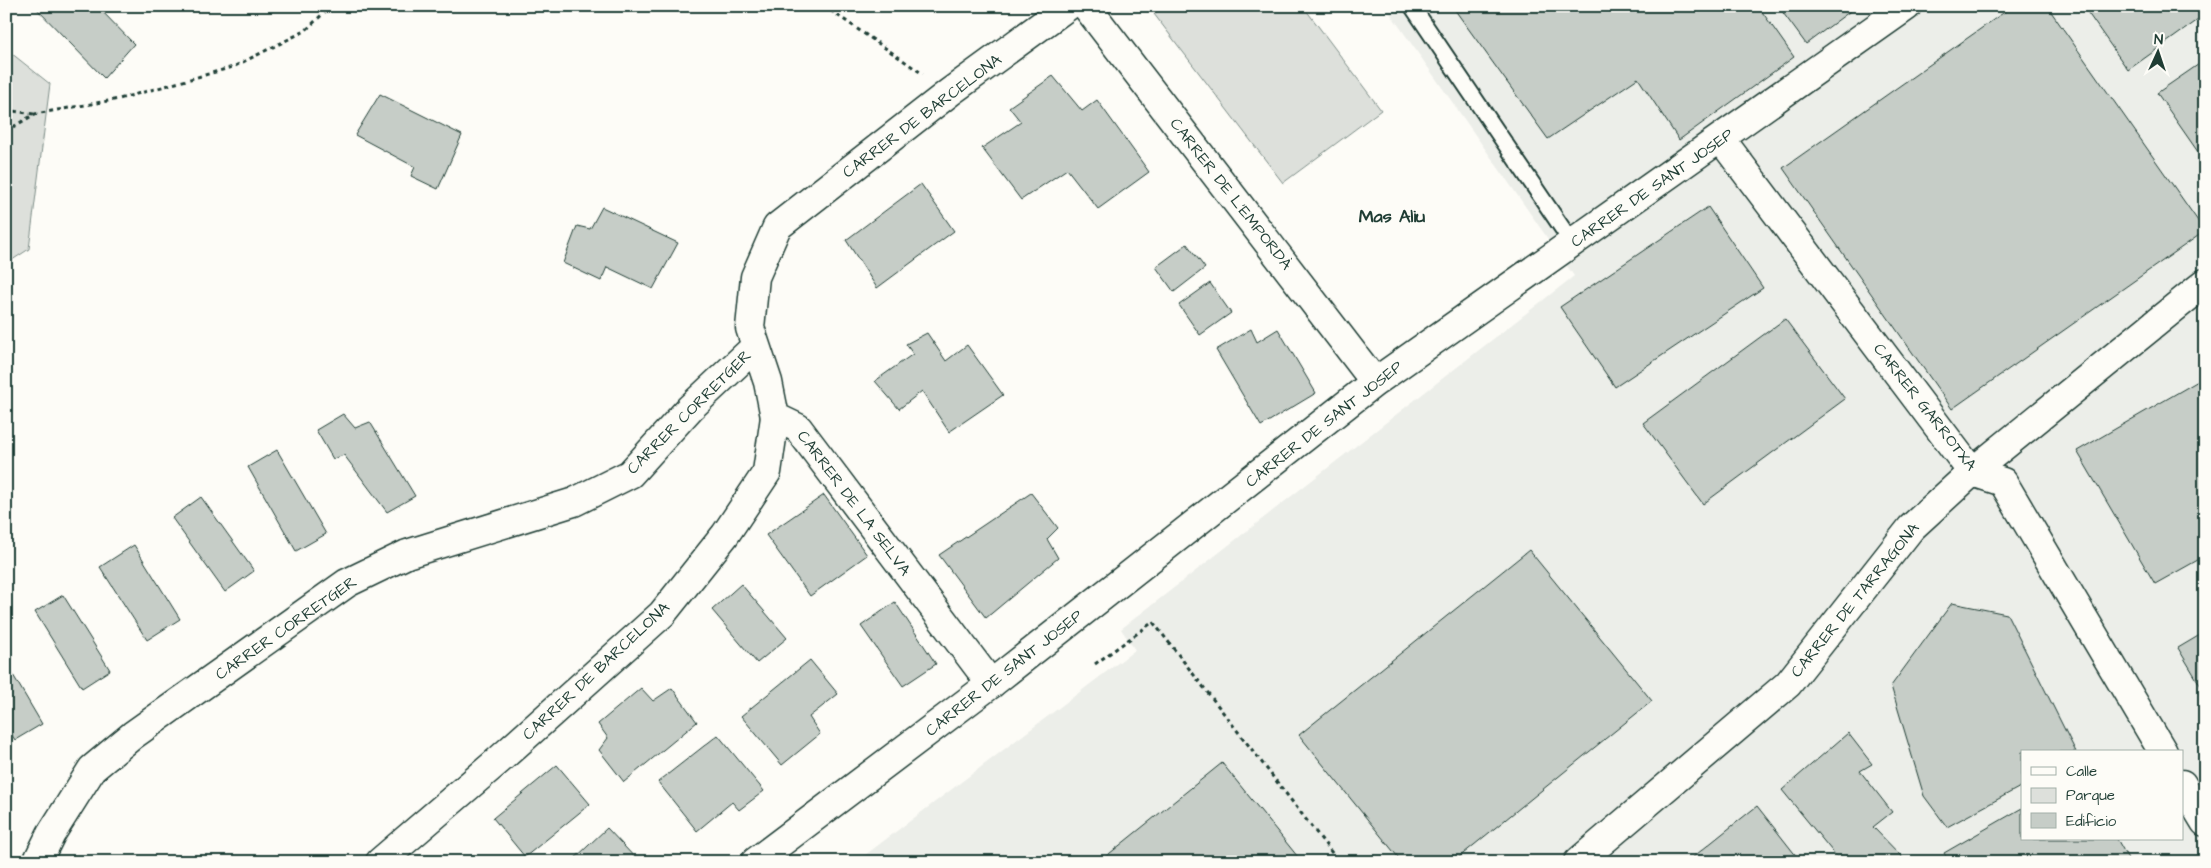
<svg xmlns="http://www.w3.org/2000/svg" width="2211" height="868" viewBox="0 0 2211 868" font-family="'Architects Daughter',sans-serif">
<style>
.built{fill:#eceee9;fill-rule:evenodd}
.green{fill:#dde0db;stroke:#7e8e88}
.building{fill:#c6cdc7;stroke:#1f3d34}
.lines{fill:none;stroke-linecap:round;stroke-linejoin:round}
.service-casing{stroke:#1f3d34;stroke-width:19}
.minor-casing{stroke:#1f3d34;stroke-width:31}
.path{stroke:#1f3d34;stroke-width:3;stroke-dasharray:4 4;stroke-linecap:butt}
.service{stroke:#fdfcf7;stroke-width:15}
.minor{stroke:#fdfcf7;stroke-width:28}
.labels{text-anchor:middle;dominant-baseline:central;stroke-width:4.5;stroke-linejoin:round;paint-order:stroke}
.street-label{font-size:16px;fill:#1f3d34;stroke:#fdfcf7}
.neighbourhood-label{font-size:18px;font-weight:bold;fill:#1f3d34;stroke:#fdfcf7}
</style>
<rect width="100%" height="100%" fill="#fdfcf7"/>
<filter id="ink" filterUnits="userSpaceOnUse"><feTurbulence type="fractalNoise" baseFrequency=".02" numOctaves="2"/><feDisplacementMap in="SourceGraphic" scale="10" xChannelSelector="R" yChannelSelector="G"/><feConvolveMatrix kernelMatrix="1 2 1 2 8 2 1 2 1" color-interpolation-filters="sRGB"/></filter>
<g filter="url(#ink)">
<path class="built" d="M1385,6h820v856h-1349l279,-212 -14,-21 453,-353zM2022,752h160v87h-160z"/>
<g class="green">
<polygon points="1164,6 1303,6 1381,110 1283,183 1154,14"/>
<polygon points="6,49 50,84 29,249 6,264"/>
</g>
<g class="building">
<polygon points="34,6 97,6 134,44 104,78"/>
<polygon points="1452,6 1758,6 1794,57 1679,140 1638,78 1548,139"/>
<polygon points="1778,6 1857,6 1806,44"/>
<polygon points="2013,6 2047,6 2205,231 1952,409 1783,168"/>
<polygon points="2083,6 2205,6 2205,15 2128,70"/>
<polygon points="2205,60 2205,162 2157,93"/>
<polygon points="1053,76 1082,111 1097,100 1149,172 1098,209 1067,169 1021,200 982,148 1021,122 1009,107"/>
<polygon points="380,94 462,135 438,189 411,176 415,167 355,135"/>
<polygon points="921,184 954,231 877,288 846,240"/>
<polygon points="602,207 678,243 653,289 607,267 601,281 563,263 577,226 590,229"/>
<polygon points="1708,207 1763,288 1615,387 1560,307"/>
<polygon points="1187,244 1205,268 1174,292 1156,267"/>
<polygon points="1210,283 1231,313 1200,335 1179,305"/>
<polygon points="1785,319 1845,399 1703,504 1643,423"/>
<polygon points="1251,329 1257,342 1278,329 1316,393 1261,426 1216,350"/>
<polygon points="927,333 946,361 967,345 1003,395 949,432 922,391 899,409 875,381 913,354 906,344"/>
<polygon points="2205,377 2205,556 2155,584 2077,451"/>
<polygon points="343,414 355,428 370,422 415,496 387,512 344,455 333,459 316,430"/>
<polygon points="277,450 326,534 296,551 248,467"/>
<polygon points="1031,493 1058,528 1047,539 1058,558 986,618 939,555"/>
<polygon points="824,495 867,555 810,596 766,535"/>
<polygon points="201,497 254,571 225,592 172,518"/>
<polygon points="134,545 180,619 147,640 100,567"/>
<polygon points="1529,550 1652,701 1453,862 1402,862 1299,735"/>
<polygon points="741,584 787,638 757,663 712,610"/>
<polygon points="63,595 110,670 82,688 35,612"/>
<polygon points="895,602 936,664 903,686 861,626"/>
<polygon points="1952,603 2007,614 2076,752 2022,752 2022,786 1947,827 1924,796 1891,686"/>
<polygon points="2205,632 2205,693 2178,648"/>
<polygon points="810,660 838,694 809,717 820,734 782,765 741,716"/>
<polygon points="6,663 42,724 15,740 6,726"/>
<polygon points="641,688 653,701 672,688 697,722 624,782 599,750 608,738 598,724"/>
<polygon points="1848,733 1872,764 1860,771 1892,812 1873,827 1903,858 1901,862 1841,862 1782,790"/>
<polygon points="718,735 764,791 739,810 732,802 697,831 658,782"/>
<polygon points="1222,763 1302,862 1099,862"/>
<polygon points="557,765 590,804 525,857 493,818"/>
<polygon points="1757,806 1801,862 1687,862"/>
<polygon points="2022,808 2022,839 2117,839 2130,862 1949,862 1944,853"/>
<polygon points="607,828 639,862 571,862"/>
</g>
<g class="lines">
<defs>
<polyline id="service" points="1412,6 1573,244"/>
<g id="minor">
<polyline points="1086,6 1375,382"/>
<polyline points="1721,139 1972,472 2003,482 2163,752"/>
<polyline points="991,684 798,428 775,417 768,382 750,328 755,277 777,227 950,92 1068,6"/>
<polyline points="2182,784 2205,822"/>
<polyline points="37,862 51,834 92,769 133,735 347,583 407,554 574,502 630,474 690,408 755,347"/>
<polyline points="380,862 499,760 662,614 725,535 767,472 775,417"/>
<polyline points="755,862 991,684 1375,382 1907,6"/>
<polyline points="1578,862 1788,684 1911,528 1972,472 2205,283"/>
</g>
</defs>
<use href="#service" class="service-casing"/>
<use href="#minor" class="minor-casing"/>
<g class="path">
<polyline points="824,6 923,74"/>
<polyline points="6,110 34,114"/>
<polyline points="6,131 35,114 119,99 233,67 305,31 331,6"/>
<polyline points="1095,664 1153,622 1339,862"/>
</g>
<use href="#service" class="service"/>
<use href="#minor" class="minor"/>
</g>
</g>
<g class="labels">
<g class="street-label">
<text transform="translate(922 116) rotate(-37)">CARRER DE BARCELONA</text>
<text transform="translate(1652 188) rotate(-35)">CARRER DE SANT JOSEP</text>
<text transform="translate(1231 194) rotate(52)">CARRER DE L'EMPORDÀ</text>
<text transform="translate(1925 407) rotate(52)">CARRER GARROTXA</text>
<text transform="translate(689 412) rotate(-45)">CARRER CORRETGER</text>
<text transform="translate(1324 424) rotate(-38)">CARRER DE SANT JOSEP</text>
<text transform="translate(854 503) rotate(53)">CARRER DE LA SELVA</text>
<text transform="translate(1855 600) rotate(-51)">CARRER DE TARRAGONA</text>
<text transform="translate(286 628) rotate(-35)">CARRER CORRETGER</text>
<text transform="translate(596 671) rotate(-43)">CARRER DE BARCELONA</text>
<text transform="translate(1004 673) rotate(-38)">CARRER DE SANT JOSEP</text>
</g>
<g class="neighbourhood-label">
<text x="1392" y="216">Mas Aliu</text>
</g>
</g>
<rect width="2211" height="868" fill="none" stroke="#fdfcf7" stroke-width="25"/>
<rect x="12" y="12" width="2186" height="843" fill="none" stroke="#1f3d34" stroke-width="2" filter="url(#ink)"/>
<rect x="2021" y="750" width="162" height="90" fill="#fdfcf7" stroke="#a4b0a9"/>
<rect x="2031" y="767" width="25" height="8" fill="#fdfcf7" stroke="#a4b0a9"/>
<text x="2066" y="776" font-size="15" fill="#1f3d34">Calle</text>
<rect x="2031" y="788" width="25" height="15" fill="#dde0db" stroke="#a4b0a9"/>
<text x="2066" y="800" font-size="15" fill="#1f3d34">Parque</text>
<rect x="2031" y="813" width="25" height="15" fill="#c6cdc7" stroke="#a4b0a9"/>
<text x="2066" y="826" font-size="15" fill="#1f3d34">Edificio</text>
<g transform="translate(2158 52) rotate(3)" stroke="#fdfcf7" stroke-width="4" paint-order="stroke">
<path d="M0-4L9 19L0 12L-9 19Z" fill="#1f3d34"/>
<text y="-8" font-size="14" font-weight="bold" text-anchor="middle" fill="#1f3d34">N</text>
</g>
</svg>
